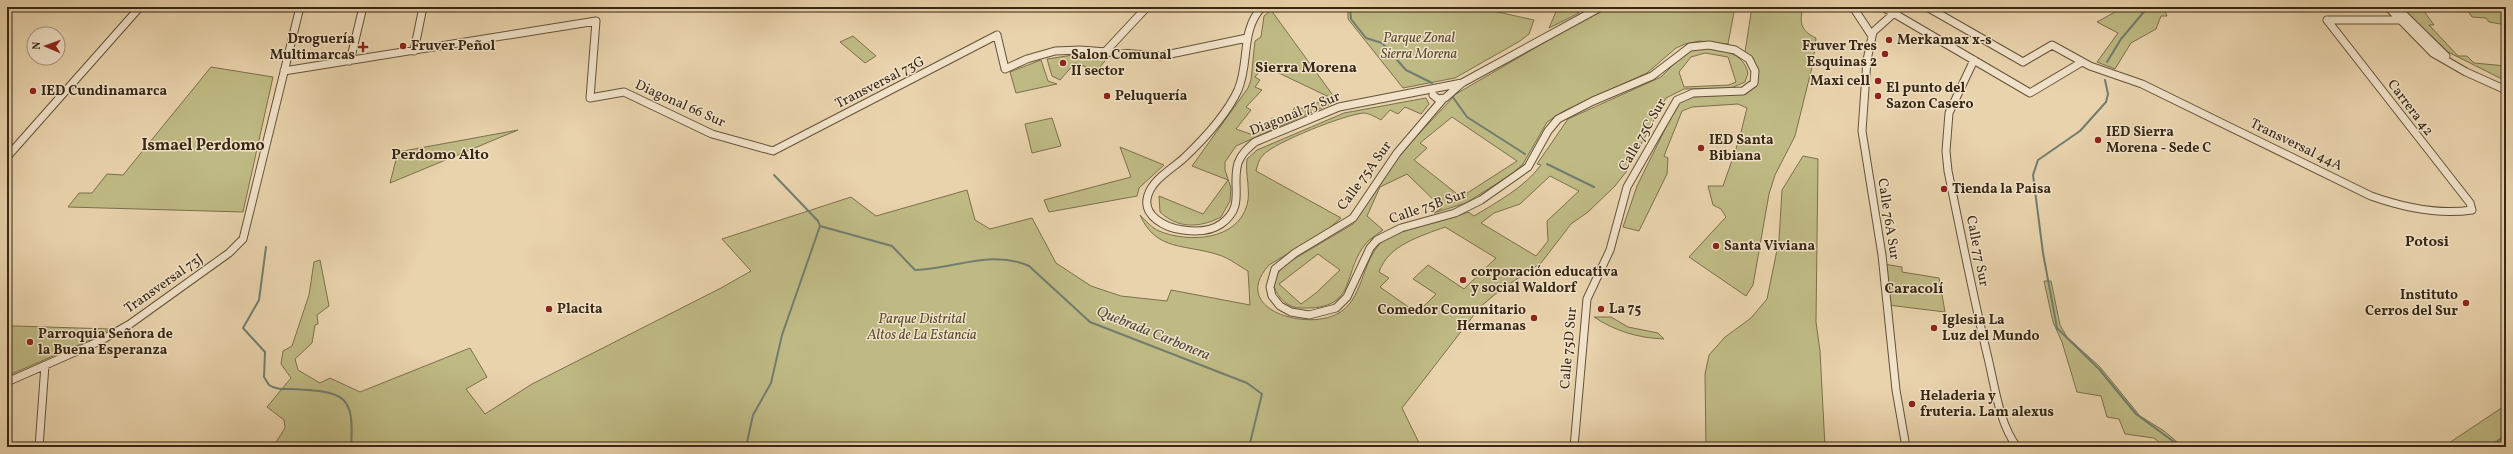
<svg xmlns="http://www.w3.org/2000/svg" width="2513" height="454" font-family="Vollkorn,serif">
<style>
.green{fill:#bfba84;stroke:#7c704c;fill-rule:evenodd}
.lines{fill:none;stroke-linecap:round;stroke-linejoin:round}
.stream{stroke:#717d6f;stroke-width:2}
.minor-casing{stroke:#645239;stroke-width:9}
.minor{stroke:#f1e2c9;stroke-width:7}
.poi-dot{fill:#8f2418;stroke:#f1e2c9;stroke-width:1.5}
.labels{text-anchor:middle;dominant-baseline:central;stroke-width:3;stroke-linejoin:round;paint-order:stroke}
.park-label{font-size:14px;font-style:italic;fill:#5a4c2f;stroke:#f1e2c9}
.poi-label{font-size:14px;font-weight:bold;fill:#382713;stroke:#f1e2c9;text-anchor:start}
.street-label{font-size:14px;fill:#382713;stroke:#f1e2c9}
.neighbourhood-label{font-size:15px;font-weight:bold;fill:#382713;stroke:#f1e2c9}
.water-label{font-size:15px;font-style:italic;fill:#504b3a;stroke:#f1e2c9}
.quarter-label{font-size:16px;font-weight:bold;fill:#382713;stroke:#f1e2c9}
</style>
<rect width="100%" height="100%" fill="#e9d3ac"/>
<filter id="stains"><feTurbulence type="fractalNoise" baseFrequency=".005" numOctaves="4"/><feColorMatrix values="0 0 0 0 .2 0 0 0 0 .09 0 0 0 0 .02 0 0 0 .5 -.17"/></filter>
<radialGradient id="worn" r=".72"><stop offset=".6" stop-color="#630" stop-opacity="0"/><stop offset="1" stop-color="#630" stop-opacity=".3"/></radialGradient>
<path class="green" d="M 1348,7 L 1475,7 L 1534,20 L 1529,34 L 1520,41 L 1455,78 L 1403,88 L 1348,19 Z
M 1558,7 L 1569,7 L 1579,13 L 1549,28 Z
M 1610,7 L 1735,7 L 1728,44 L 1700,41 L 1685,44 L 1676,48 L 1647,73 L 1564,111 L 1547,122 L 1523,164 L 1512,174 L 1466,203 L 1434,213 L 1442,208 L 1407,174 L 1380,187 L 1367,216 L 1383,230 C 1378,234 1373,237 1368,241 C 1340,272 1360,310 1301,308 C 1288,308 1279,299 1274,287 L 1275,277 L 1284,265 L 1353,224 L 1402,152 L 1456,94 L 1576,24 ZM 1452,117 L 1517,161 L 1461,197 L 1414,160 L 1427,148 L 1420,143 ZM 1318,254 L 1340,270 L 1316,293 L 1301,304 L 1279,284 Z
M 1752,7 L 1803,7 C 1799,23 1801,31 1816,38 L 1813,63 L 1795,136 L 1775,175 L 1769,194 L 1753,285 L 1746,296 L 1689,257 L 1726,217 L 1721,209 L 1713,205 L 1708,186 L 1723,186 L 1739,140 L 1747,108 L 1738,104 L 1692,107 L 1682,111 L 1664,156 L 1668,158 L 1667,174 L 1639,231 L 1623,227 L 1637,186 L 1678,103 L 1693,97 L 1746,94 L 1757,83 L 1758,70 L 1745,52 Z
M 2124,7 L 2163,7 L 2167,16 L 2161,16 L 2156,29 L 2131,43 L 2115,69 L 2097,62 L 2118,33 L 2097,22 Z
M 2401,7 L 2421,7 L 2434,25 L 2429,25 L 2458,56 L 2467,56 L 2474,63 L 2506,66 L 2506,81 L 2448,52 Z
M 2465,7 L 2506,7 L 2506,25 L 2489,22 L 2486,18 L 2472,17 Z
M 1271,10 L 1337,101 L 1236,146 L 1225,162 L 1225,170 L 1231,188 L 1230,201 L 1221,217 C 1200,228 1178,229 1160,212 L 1159,196 L 1203,214 L 1228,180 L 1192,166 L 1248,88 L 1251,80 L 1255,41 L 1261,37 L 1264,16 ZM 1264,66 L 1327,96 L 1328,96 L 1306,110 L 1296,106 L 1284,123 L 1272,118 L 1261,131 L 1253,135 L 1236,129 L 1251,110 L 1246,107 L 1262,90 L 1255,87 L 1260,80 L 1255,77 Z
M 853,36 L 876,56 L 865,63 L 840,42 Z
M 1704,48 C 1722,50 1743,52 1748,73 L 1745,82 L 1731,88 L 1684,89 L 1666,98 L 1626,172 L 1615,186 L 1588,212 L 1571,224 L 1541,263 L 1499,291 L 1480,307 L 1402,408 L 1421,447 L 273,447 L 285,428 L 284,420 L 267,407 L 291,378 L 281,364 L 283,351 L 292,346 L 309,295 L 314,262 L 320,260 L 329,306 L 317,315 L 318,324 L 315,325 L 312,343 L 295,359 L 298,370 L 320,383 L 330,378 L 360,392 L 470,348 L 487,377 L 466,389 L 485,414 L 532,384 L 721,288 L 751,271 L 722,239 L 851,197 L 876,216 L 967,190 L 975,220 L 990,229 L 1032,218 L 1056,263 L 1091,286 L 1121,296 L 1167,301 L 1171,290 L 1250,305 L 1248,271 C 1239,266 1229,258 1219,255 C 1187,244 1156,252 1140,215 C 1146,221 1152,228 1159,231 C 1188,243 1237,241 1247,205 C 1251,191 1245,174 1247,159 L 1257,150 L 1344,113 L 1426,98 L 1429,104 L 1421,114 L 1405,107 L 1398,114 L 1390,110 L 1381,120 C 1377,118 1369,113 1364,113 C 1346,114 1275,142 1263,155 C 1259,159 1257,166 1256,171 L 1341,218 L 1327,230 L 1269,265 C 1230,308 1302,330 1335,315 C 1365,302 1360,259 1384,240 C 1399,229 1447,221 1468,212 L 1474,216 C 1497,202 1525,187 1541,165 L 1537,164 L 1568,119 L 1661,77 L 1686,52 ZM 1705,53 L 1728,57 L 1736,82 L 1729,85 L 1684,87 L 1679,72 L 1691,57 ZM 1550,176 L 1579,191 L 1547,221 L 1548,241 L 1536,256 L 1481,223 L 1494,213 L 1520,204 ZM 1445,227 L 1496,258 L 1464,289 L 1428,265 L 1413,279 L 1436,294 L 1417,313 L 1380,287 L 1389,278 L 1379,272 C 1388,245 1421,236 1445,227 Z
M 1073,55 L 1108,57 L 1097,71 L 1075,63 L 1060,80 L 1052,76 L 1047,59 Z
M 1041,60 L 1048,81 L 1057,84 L 1016,93 L 1010,72 Z
M 211,67 L 273,77 L 243,212 L 68,207 L 79,193 L 92,193 L 107,174 L 123,175 Z
M 1052,118 L 1061,146 L 1032,153 L 1025,124 Z
M 518,130 L 390,183 L 398,152 Z
M 1120,147 L 1164,165 L 1139,188 L 1137,196 L 1049,212 L 1044,200 L 1131,177 Z
M 1803,156 L 1818,159 L 1816,322 L 1820,351 L 1825,447 L 1706,447 L 1705,374 L 1709,355 L 1725,337 L 1751,318 L 1767,299 L 1779,240 L 1782,190 Z
M 1884,264 L 1902,267 L 1902,272 L 1939,278 L 1945,312 L 1888,305 Z
M 2044,281 L 2051,281 L 2060,325 L 2067,337 L 2100,367 L 2140,416 L 2164,431 L 2183,447 L 2165,447 L 2154,438 L 2125,434 L 2119,419 L 2107,417 L 2101,396 L 2077,392 L 2062,342 L 2053,322 Z
M 1594,317 L 1611,317 L 1628,327 L 1658,333 L 1664,339 C 1638,338 1615,331 1594,317 Z
M 7,326 L 15,326 L 110,329 L 95,338 L 7,376 Z
M 2506,405 L 2506,447 L 2443,447 Z"/>
<g class="lines">
<path class="stream" d="M 1350,7 L 1351,19 L 1366,38 L 1382,43 L 1406,70 L 1432,83
M 2501,7 L 2506,9
M 2107,62 L 2121,39 L 2148,7
M 2105,80 L 2108,94 L 2106,102 L 2080,131 L 2038,160 L 2033,175 L 2043,253 L 2057,328 L 2099,369 L 2136,414 L 2181,447
M 1452,96 L 1467,117 L 1525,154
M 1547,164 L 1594,187
M 820,226 L 892,246 L 915,270 C 954,269 992,249 1029,266 L 1090,322 L 1247,383 L 1262,394 L 1249,447
M 266,247 L 259,300 L 243,328 L 265,352 L 264,377 L 269,385 C 276,390 285,389 293,389 C 343,392 355,393 351,447
M 746,447 L 753,415 L 771,383 L 782,335 L 820,226 L 818,221 L 774,175
M 2489,447 L 2506,435"/>
<defs>
<path id="minor" d="M 1262,7 C 1240,31 1250,62 1238,90 C 1226,116 1204,139 1184,158 C 1172,169 1153,179 1148,195 C 1141,216 1166,228 1183,230 C 1196,232 1211,231 1221,224 C 1246,206 1231,187 1238,163 C 1241,154 1248,148 1255,142 L 1339,107 L 1462,83
M 1853,7 L 1872,36
M 1883,7 L 2030,93 L 2082,62
M 1901,7 L 1873,32 L 1867,60 L 1862,131 L 1882,255 L 1896,390 L 1906,447
M 1927,7 L 2023,62 L 2052,45 L 2090,66 L 2142,84 L 2371,196 C 2402,207 2439,215 2472,210 L 2470,203 L 2327,20
M 2388,7 L 2433,53 L 2466,72 L 2506,90
M 2396,7 L 2446,56
M 2327,20 L 2403,20
M 414,51 L 423,7
M 1105,52 L 1147,7
M 1974,60 L 1949,113 L 1946,151 L 1948,171 C 1961,234 1973,296 1988,358 C 1995,387 1999,423 2017,447
M 350,61 L 363,7
M 284,71 L 596,21 L 590,98 L 624,92 L 712,134 L 773,151 L 997,35 L 1005,69 L 1027,59 L 1055,51 L 1080,50 L 1161,56 L 1247,38
M 1433,95 L 1438,99 L 1445,98 L 1462,83 L 1601,7
M 1443,99 L 1397,153 L 1353,218 L 1295,253 L 1275,269 L 1270,287 L 1272,296 L 1280,306 L 1291,312 L 1309,315 L 1336,308 L 1347,297 L 1370,248 L 1377,240 L 1401,228 L 1455,213 L 1481,200 L 1528,167 L 1548,131 L 1558,119 L 1593,101 L 1652,76 L 1690,47 L 1709,45 L 1735,50 L 1749,59 L 1755,71 L 1754,83 L 1743,91 L 1693,93 L 1677,100 L 1627,187 L 1610,250 L 1587,299 L 1574,447
M 7,157 L 140,7
M 7,382 L 100,341 L 130,324 L 229,253 L 243,239 L 300,7
M 39,447 L 45,365"/>
</defs>
<use href="#minor" class="minor-casing"/>
<use href="#minor" class="minor"/>
</g>
<g class="poi-dot">
<circle cx="1889" cy="40" r="4"/>
<circle cx="403" cy="46" r="4"/>
<path d="M361 41h4v4h4v4h-4v4h-4v-4h-4v-4h4z"/>
<circle cx="1885" cy="54" r="4"/>
<circle cx="1063" cy="63" r="4"/>
<circle cx="1878" cy="81" r="4"/>
<circle cx="33" cy="91" r="4"/>
<circle cx="1107" cy="96" r="4"/>
<circle cx="1878" cy="96" r="4"/>
<circle cx="2098" cy="140" r="4"/>
<circle cx="1701" cy="148" r="4"/>
<circle cx="1944" cy="189" r="4"/>
<circle cx="1716" cy="246" r="4"/>
<circle cx="1463" cy="280" r="4"/>
<circle cx="2466" cy="303" r="4"/>
<circle cx="549" cy="309" r="4"/>
<circle cx="1601" cy="309" r="4"/>
<circle cx="1534" cy="318" r="4"/>
<circle cx="1934" cy="328" r="4"/>
<circle cx="30" cy="342" r="4"/>
<circle cx="1912" cy="404" r="4"/>
</g>
<g class="labels">
<g class="park-label">
<text x="1419" y="38">Parque Zonal<tspan x="1419" dy="16">Sierra Morena</tspan></text>
<text x="922" y="319">Parque Distrital<tspan x="922" dy="16">Altos de La Estancia</tspan></text>
</g>
<g class="poi-label">
<text x="355" y="39" text-anchor="end">Droguería<tspan x="355" dy="16">Multimarcas</tspan></text>
<text x="1897" y="40">Merkamax x-s</text>
<text x="411" y="46">Fruver Peñol</text>
<text x="1877" y="46" text-anchor="end">Fruver Tres<tspan x="1877" dy="16">Esquinas 2</tspan></text>
<text x="1071" y="55">Salon Comunal<tspan x="1071" dy="16">II sector</tspan></text>
<text x="1870" y="81" text-anchor="end">Maxi cell</text>
<text x="1886" y="88">El punto del<tspan x="1886" dy="16">Sazon Casero</tspan></text>
<text x="41" y="91">IED Cundinamarca</text>
<text x="1115" y="96">Peluquería</text>
<text x="2106" y="132">IED Sierra<tspan x="2106" dy="16">Morena - Sede C</tspan></text>
<text x="1709" y="140">IED Santa<tspan x="1709" dy="16">Bibiana</tspan></text>
<text x="1952" y="189">Tienda la Paisa</text>
<text x="1724" y="246">Santa Viviana</text>
<text x="1471" y="272">corporación educativa<tspan x="1471" dy="16">y social Waldorf</tspan></text>
<text x="2458" y="295" text-anchor="end">Instituto<tspan x="2458" dy="16">Cerros del Sur</tspan></text>
<text x="557" y="309">Placita</text>
<text x="1609" y="309">La 75</text>
<text x="1526" y="310" text-anchor="end">Comedor Comunitario<tspan x="1526" dy="16">Hermanas</tspan></text>
<text x="1942" y="320">Iglesia La<tspan x="1942" dy="16">Luz del Mundo</tspan></text>
<text x="38" y="334">Parroquia Señora de<tspan x="38" dy="16">la Buena Esperanza</tspan></text>
<text x="1920" y="396">Heladeria y<tspan x="1920" dy="16">fruteria. Lam alexus</tspan></text>
</g>
<g class="street-label">
<text transform="translate(880 83) rotate(-27)">Transversal 73G</text>
<text transform="translate(680 104) rotate(24)">Diagonal 66 Sur</text>
<text transform="translate(2410 108) rotate(53)">Carrera 42</text>
<text transform="translate(1295 114) rotate(-22)">Diagonal 75 Sur</text>
<text transform="translate(1643 135) rotate(-60)">Calle 75C Sur</text>
<text transform="translate(2296 145) rotate(26)">Transversal 44A</text>
<text transform="translate(1365 176) rotate(-54)">Calle 75A Sur</text>
<text transform="translate(1428 207) rotate(-19)">Calle 75B Sur</text>
<text transform="translate(1888 219) rotate(81)">Calle 76A Sur</text>
<text transform="translate(1977 251) rotate(79)">Calle 77 Sur</text>
<text transform="translate(164 284) rotate(-35)">Transversal 73J</text>
<text transform="translate(1569 348) rotate(-85)">Calle 75D Sur</text>
</g>
<g class="neighbourhood-label">
<text x="1306" y="68">Sierra Morena</text>
<text x="440" y="155">Perdomo Alto</text>
<text x="2427" y="242">Potosi</text>
<text x="1914" y="289">Caracolí</text>
</g>
<g class="water-label">
<text transform="translate(1153 334) rotate(22)">Quebrada Carbonera</text>
</g>
<g class="quarter-label">
<text x="203" y="146">Ismael Perdomo</text>
</g>
</g>
<rect width="2513" height="454" fill="none" stroke="#e9d3ac" stroke-width="24"/>
<rect x="8" y="8" width="2497" height="438" fill="none" stroke="#382713" stroke-width="2"/>
<rect x="12" y="12" width="2489" height="430" fill="none" stroke="#382713"/>
<g transform="translate(46 46) rotate(272)"><circle r="19" fill="#f1e2c9" stroke="#a79780"/>
<path d="M0-3L7 15L0 10L-7 15Z" fill="#8f2418"/>
<text y="-6" font-size="11" font-weight="bold" text-anchor="middle" fill="#382713">N</text>
</g>
<rect width="100%" height="100%" filter="url(#stains)"/>
<rect width="100%" height="100%" fill="url(#worn)"/>
</svg>
